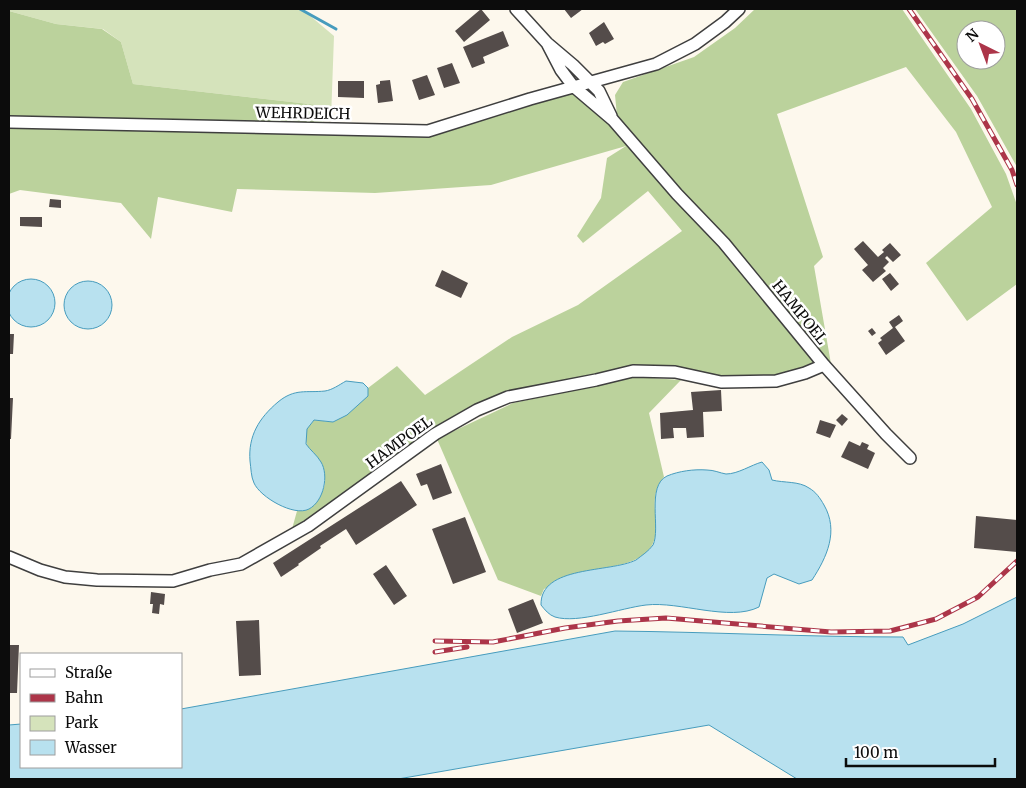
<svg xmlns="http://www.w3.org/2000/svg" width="1026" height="788" font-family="Merriweather,serif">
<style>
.green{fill:#d5e3bb}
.forest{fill:#bbd29c;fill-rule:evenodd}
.water{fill:#b8e1ef;stroke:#479cbd}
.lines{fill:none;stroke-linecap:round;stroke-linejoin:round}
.stream{stroke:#479cbd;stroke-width:3}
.building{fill:#544c4a}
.minor-casing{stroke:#3f3f3f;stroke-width:14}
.minor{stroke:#fff;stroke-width:11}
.rail-casing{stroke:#ac3549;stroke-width:5}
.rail{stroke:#fff;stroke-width:3;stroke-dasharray:9;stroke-linecap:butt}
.labels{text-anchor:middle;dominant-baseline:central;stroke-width:5;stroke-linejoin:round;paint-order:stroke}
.street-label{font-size:15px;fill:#0c0c0c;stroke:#fff}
</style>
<rect width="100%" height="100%" fill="#fdf8ed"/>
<path class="green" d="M 9,9 L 302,9 L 334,36 L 331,119 L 318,105 L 133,84 L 121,42 L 103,29 L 56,24 L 9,11 Z"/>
<path class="forest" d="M 755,9 L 902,9 L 971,109 L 1006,174 L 1017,205 L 1017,284 L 967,321 L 926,263 L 992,207 L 956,132 L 906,67 L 777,114 L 823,257 L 814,266 L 831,364 L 824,358 L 801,370 L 775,377 L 596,376 L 506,393 L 292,529 L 297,511 L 309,509 C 313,503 320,497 323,490 C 334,465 298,453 307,429 C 308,426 312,423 314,420 L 333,422 L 367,396 L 368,388 L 397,366 L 425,395 L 512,337 L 578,305 L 682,231 L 648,191 L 583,243 L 577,236 L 601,198 L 607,158 L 626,146 L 491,185 L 375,193 L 237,189 L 232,212 L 158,197 L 151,239 L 121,203 L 20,190 L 9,194 L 9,127 L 428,134 L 575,93 L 612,126 L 629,145 L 638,139 L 617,116 L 615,95 L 623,82 L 694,57 L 735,28 Z
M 915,9 L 1017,9 L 1017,167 L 977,96 ZM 966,30 L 996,30 L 996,60 L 966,60 Z
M 9,11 L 56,24 L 102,29 L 121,42 L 133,84 L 318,105 L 331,119 L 315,124 L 9,118 Z
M 636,377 L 681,380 L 649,413 L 664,477 C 650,494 656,509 656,529 C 655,565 616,564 591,571 C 575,575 559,583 544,589 L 541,596 L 498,580 L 437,439 L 513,403 Z"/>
<path class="water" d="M7 303a24 24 0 1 1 48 0a24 24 0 1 1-48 0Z
M64 305a24 24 0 1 1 48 0a24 24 0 1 1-48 0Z
M 346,381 L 363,383 L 368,388 L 368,396 L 347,415 L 333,422 L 314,420 L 307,429 L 306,444 C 310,450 317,455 321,462 C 329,475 324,501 309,509 C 294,517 260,497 254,483 C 251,477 251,468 250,461 C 248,436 259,418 278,402 C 295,388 306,393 325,391 C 332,390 339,385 346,381 Z
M 762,462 L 769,470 L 772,480 C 784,483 799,481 809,488 C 816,492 820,498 824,505 C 839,531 827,557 812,580 L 799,584 L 774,574 L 767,578 L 759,607 C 729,622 680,601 646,605 C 621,608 578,624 555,617 C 549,615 545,610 541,605 C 540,565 610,573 636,560 C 641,556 649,551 653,545 C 661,529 646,486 667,476 C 679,471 694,469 707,470 C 714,470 720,473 726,474 C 738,474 751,465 762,462 Z
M 1017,597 L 1017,779 L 797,779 L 709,725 L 398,779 L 9,779 L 9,725 L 21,724 L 21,767 L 181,767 L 181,709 L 615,631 C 711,632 807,637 903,637 L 908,645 L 963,624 Z"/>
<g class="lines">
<path class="stream" d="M 300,9 L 336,29"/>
</g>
<path class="building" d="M 481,9 L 490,20 L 464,42 L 455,31 Z
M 564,9 L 583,9 L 571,18 Z
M 604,22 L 614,39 L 605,44 L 603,42 L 596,46 L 589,33 Z
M 503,31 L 509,46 L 483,57 L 485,63 L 472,68 L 463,47 Z
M 452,63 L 460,83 L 444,88 L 437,68 Z
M 427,75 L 435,95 L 419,100 L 412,80 Z
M 390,80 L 393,101 L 378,103 L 376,85 L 380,84 L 380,81 Z
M 338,81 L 364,81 L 364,98 L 338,97 Z
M 50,199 L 61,200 L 61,208 L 49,207 Z
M 20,217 L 42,217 L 42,227 L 20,226 Z
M 863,241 L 878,257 L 884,252 L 882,250 L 890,243 L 901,255 L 893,262 L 887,256 L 885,258 L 889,262 L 883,268 L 886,271 L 873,282 L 862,270 L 868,265 L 854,249 Z
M 442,270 L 468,283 L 461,298 L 435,286 Z
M 890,273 L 899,284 L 891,291 L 882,279 Z
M 899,315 L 903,321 L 895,327 L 905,341 L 886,355 L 878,343 L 882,340 L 880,338 L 893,328 L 889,322 Z
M 872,328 L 876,333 L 872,336 L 868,331 Z
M 9,334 L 14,334 L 13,354 L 9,354 Z
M 721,390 L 722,411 L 703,412 L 704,437 L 687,438 L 686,428 L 673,428 L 674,438 L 661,439 L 660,413 L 693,410 L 691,392 Z
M 9,398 L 13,398 L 11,439 L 9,439 Z
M 842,414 L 848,419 L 842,426 L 836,420 Z
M 820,420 L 836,425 L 830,438 L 816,433 Z
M 849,441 L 860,446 L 862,442 L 869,445 L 867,449 L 875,453 L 868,469 L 841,457 Z
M 441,464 L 452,493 L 433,500 L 427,484 L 421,486 L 416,474 Z
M 401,481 L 417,505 L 356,545 L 346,529 L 320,546 L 321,548 L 298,564 L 299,565 L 281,577 L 273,563 Z
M 976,516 L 1017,520 L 1017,552 L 974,548 Z
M 465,517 L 486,572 L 453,584 L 432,529 Z
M 386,565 L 407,596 L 394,605 L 373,574 Z
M 151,592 L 165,594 L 164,605 L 160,604 L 159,614 L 152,613 L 153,604 L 150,604 Z
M 533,599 L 543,623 L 517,633 L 508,609 Z
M 259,620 L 261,675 L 239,676 L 236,621 Z
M 9,645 L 19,645 L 17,693 L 9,693 Z"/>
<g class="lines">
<defs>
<path id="minor" d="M 516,9 L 547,43 L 573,65 L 599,91 L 611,116
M 547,43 L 561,70 L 573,86 L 613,120 L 677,194 L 724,243 L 824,365 L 886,434 L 910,458
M 9,122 L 428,131 L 530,99 L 656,64 L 695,44 L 725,22 L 739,9
M 9,557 L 40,570 L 65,577 L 97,580 L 173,581 L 210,570 L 241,564 L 308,526 L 435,434 L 477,410 L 508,397 L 596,380 L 633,371 L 675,372 L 721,382 L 776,381 L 805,373 L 824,365"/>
</defs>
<use href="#minor" class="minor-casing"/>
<use href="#minor" class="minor"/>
<defs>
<path id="rail" d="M 909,9 L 972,99 L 1012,170 L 1017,185
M 435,641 L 493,642 L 565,628 L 618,621 L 666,618 L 831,632 L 890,631 L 936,619 L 978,597 L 1017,561
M 435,652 L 467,647"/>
</defs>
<use href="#rail" class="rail-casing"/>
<use href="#rail" class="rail"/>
</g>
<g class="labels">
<g class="street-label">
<text transform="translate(303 113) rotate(1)">WEHRDEICH</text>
<text transform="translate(800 312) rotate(51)">HAMPOEL</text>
<text transform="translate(399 442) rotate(-36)">HAMPOEL</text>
</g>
</g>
<rect width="1026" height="788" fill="none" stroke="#0c0c0c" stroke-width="20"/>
<rect x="20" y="653" width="162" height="115" fill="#ffffff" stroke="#9e9e9e"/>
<rect x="30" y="669" width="25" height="8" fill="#ffffff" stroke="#9e9e9e"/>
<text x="65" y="678" font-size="15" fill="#0c0c0c">Straße</text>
<rect x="30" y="694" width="25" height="8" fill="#ac3549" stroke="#9e9e9e"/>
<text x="65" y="703" font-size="15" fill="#0c0c0c">Bahn</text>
<rect x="30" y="716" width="25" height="15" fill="#d5e3bb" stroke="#9e9e9e"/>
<text x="65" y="728" font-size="15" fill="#0c0c0c">Park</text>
<rect x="30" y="740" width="25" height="15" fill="#b8e1ef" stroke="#9e9e9e"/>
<text x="65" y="753" font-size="15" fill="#0c0c0c">Wasser</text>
<g transform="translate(981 45) rotate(318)"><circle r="24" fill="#ffffff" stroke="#9e9e9e"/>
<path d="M0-4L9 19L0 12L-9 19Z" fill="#ac3549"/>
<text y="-8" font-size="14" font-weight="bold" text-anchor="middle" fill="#0c0c0c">N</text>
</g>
<path d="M846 758v8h149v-8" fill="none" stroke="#0c0c0c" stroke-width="2.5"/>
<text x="854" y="758" font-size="15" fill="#0c0c0c" stroke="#ffffff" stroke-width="4" paint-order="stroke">100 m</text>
</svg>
